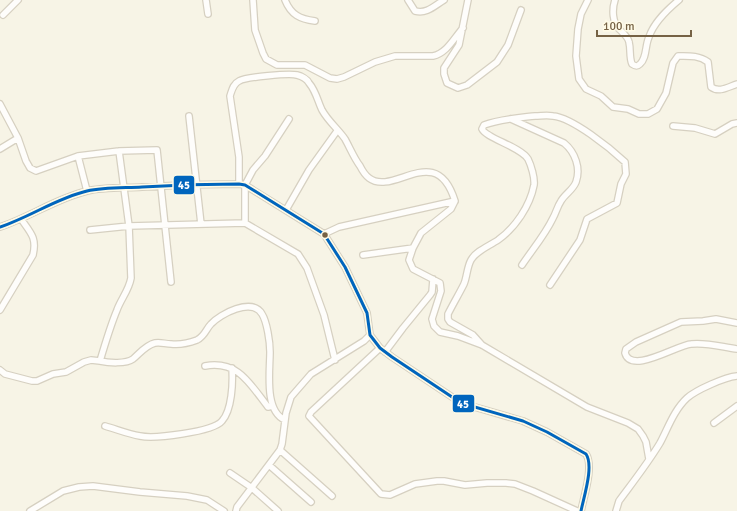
<svg xmlns="http://www.w3.org/2000/svg" width="737" height="511" font-family="Signika,sans-serif">
<style>
.lines{fill:none;stroke-linecap:round;stroke-linejoin:round}
.street-casing{stroke:#d6d0c1;stroke-width:8}
.street{stroke:#fefdfb;stroke-width:5.5}
.bus-1-casing{stroke:#fffbe7;stroke-width:6}
.bus-1{stroke:#0065bd;stroke-width:3}
.bus-dot{fill:#766245;stroke:#fffbe7;stroke-width:1.5}
.line-badge{stroke:#fffbe7;stroke-width:1.5}
.badge-label{font-size:11px;text-anchor:middle;font-weight:bold;fill:#fff}
</style>
<rect width="100%" height="100%" fill="#f7f4e6"/>
<g class="lines">
<defs>
<path id="street" d="M 206,0 L 208,14
M 253,0 L 255,30 L 263,53 L 266,59 L 277,65 L 305,65 L 330,78 L 337,79 L 344,77 L 375,62 L 395,56 L 433,56 C 447,53 454,38 463,28
M 285,0 C 291,15 300,19 315,21
M 408,0 L 415,11 C 427,14 434,6 444,0
M 468,0 L 459,45 L 444,68 L 444,74 L 447,83 L 458,88 L 467,85 L 497,62 L 508,45 L 521,10
M 588,0 L 581,14 L 578,29 L 576,56 L 579,79 L 586,89 L 601,96 L 613,107 L 628,109 L 639,114 L 648,114 L 657,109 L 666,93 L 673,63 L 678,56 C 688,56 699,55 708,62 L 711,87 C 719,93 728,87 737,84
M 615,0 C 612,9 612,23 620,30 C 624,34 628,37 629,42 C 631,50 629,57 632,64 C 635,66 637,67 640,64 C 647,58 645,45 649,37 C 654,22 667,10 679,0
M 3,15 L 18,0
M 0,104 L 18,138 L 26,161 L 30,168 L 36,171 L 78,156 L 119,151 L 157,150 L 171,282
M 189,116 L 201,224
M 289,119 L 265,156 L 253,170 L 245,185 L 245,223 L 298,254 L 307,268 L 324,315 L 335,360
M 511,119 L 564,143 C 575,152 581,168 576,182 C 573,190 565,194 561,201 C 557,207 556,213 553,218 C 545,235 532,250 522,265
M 673,126 L 695,128 L 715,134 L 732,124 L 737,123
M 0,149 L 18,138
M 119,151 L 129,226 L 131,278 C 129,290 121,299 117,310 C 110,327 105,344 100,361 C 109,363 126,364 133,359 C 140,353 146,345 155,343 C 161,342 165,344 171,344 C 180,345 189,343 197,340 C 205,336 206,329 211,324 C 220,314 252,297 262,314 C 267,322 270,342 270,352 C 270,371 264,411 285,420
M 78,156 L 87,191
M 239,184 L 239,157 L 230,96 C 232,90 233,84 239,81 C 246,77 289,73 297,75 C 301,76 307,79 309,83 C 316,91 318,102 322,110 C 328,121 338,129 345,139 C 350,148 354,158 360,166 C 362,170 365,175 369,178 C 394,197 436,140 455,201 L 451,209 L 421,233 L 413,248 L 409,260 L 413,269 L 440,283 L 441,291 L 432,319 L 434,326 L 440,332 L 458,336 L 482,345 L 587,407 L 628,423 L 638,429 L 643,436 L 646,442 L 649,459
M 286,210 L 309,170 L 337,131
M 0,227 C 30,217 57,198 87,191 C 104,187 124,188 142,187 C 174,185 207,184 239,184 L 245,185 L 324,234 L 345,267 L 367,313 L 370,335 L 380,348 L 392,357 L 461,403 L 523,421 L 547,432 L 586,454 C 594,466 584,496 581,511
M 90,230 L 129,226 L 245,223
M 324,234 L 339,227 L 455,201
M 363,255 L 413,248
M 0,310 L 33,255 C 37,238 31,233 21,219
M 737,323 L 716,319 L 703,321 L 681,322 L 636,342 L 626,349 L 625,353 C 631,375 677,345 691,344 C 706,342 722,347 737,349
M 482,345 L 473,335 L 450,322 L 448,319 L 448,314 C 453,304 459,294 464,284 C 467,277 467,267 471,260 C 476,251 489,246 498,240 C 515,228 530,206 534,185 C 535,178 531,165 528,159 C 521,147 486,138 482,129 L 484,125 C 500,119 517,118 535,116 C 541,116 547,115 553,116 C 573,118 610,148 625,162 L 626,174 L 621,184 L 617,203 L 587,219 L 580,240 L 550,285
M 380,348 L 311,412 L 309,416 L 381,494 L 390,495 L 415,484 L 437,481 L 444,481 L 465,485 L 487,483 L 506,483 L 515,484 L 533,491 L 577,511
M 385,352 L 403,328 L 430,295 L 432,292 L 433,279
M 205,366 C 238,360 250,384 268,407 L 272,406
M 0,370 L 5,374 L 32,381 L 37,381 L 53,374 L 66,372 L 84,362 L 91,360 L 100,361
M 714,423 L 737,406
M 105,426 C 116,429 128,434 140,436 C 154,439 213,432 222,421 C 232,410 233,383 232,368
M 280,450 L 332,496
M 269,465 L 311,502
M 230,473 L 252,488 L 278,511
M 30,511 L 63,491 L 79,487 L 93,486 L 140,492 L 187,496 L 207,500 L 224,511
M 236,511 L 237,507 L 280,450 L 282,444 L 286,413 L 291,397 L 311,374 L 364,341 L 370,335
M 616,511 L 619,501 C 633,482 648,463 660,443 C 668,428 674,410 687,398 C 696,390 725,377 737,376"/>
</defs>
<use href="#street" class="street-casing"/>
<use href="#street" class="street"/>
<defs>
<path id="bus-1" d="M 0,227 C 30,217 57,198 87,191 C 104,187 124,188 142,187 C 174,185 207,184 239,184 L 245,185 L 324,234 L 345,267 L 367,313 L 370,335 L 380,348 L 392,357 L 461,403 L 523,421 L 547,432 L 586,454 C 594,466 584,496 581,511"/>
</defs>
<use href="#bus-1" class="bus-1-casing"/>
<use href="#bus-1" class="bus-1"/>
</g>
<circle class="bus-dot" cx="325" cy="235" r="3.5"/>
<g class="line-badge">
<rect x="173" y="175" width="22" height="20" rx="4" fill="#0065bd"/>
<rect x="452" y="394" width="23" height="19" rx="4" fill="#0065bd"/>
</g>
<g class="badge-label">
<text x="184" y="189">45</text>
<text x="463" y="408">45</text>
</g>
<path d="M597 30v6h94v-6" fill="none" stroke="#766245" stroke-width="2"/>
<text x="603" y="30" font-size="12" fill="#766245" stroke="#fffbe7" stroke-width="3" paint-order="stroke">100 m</text>
</svg>
